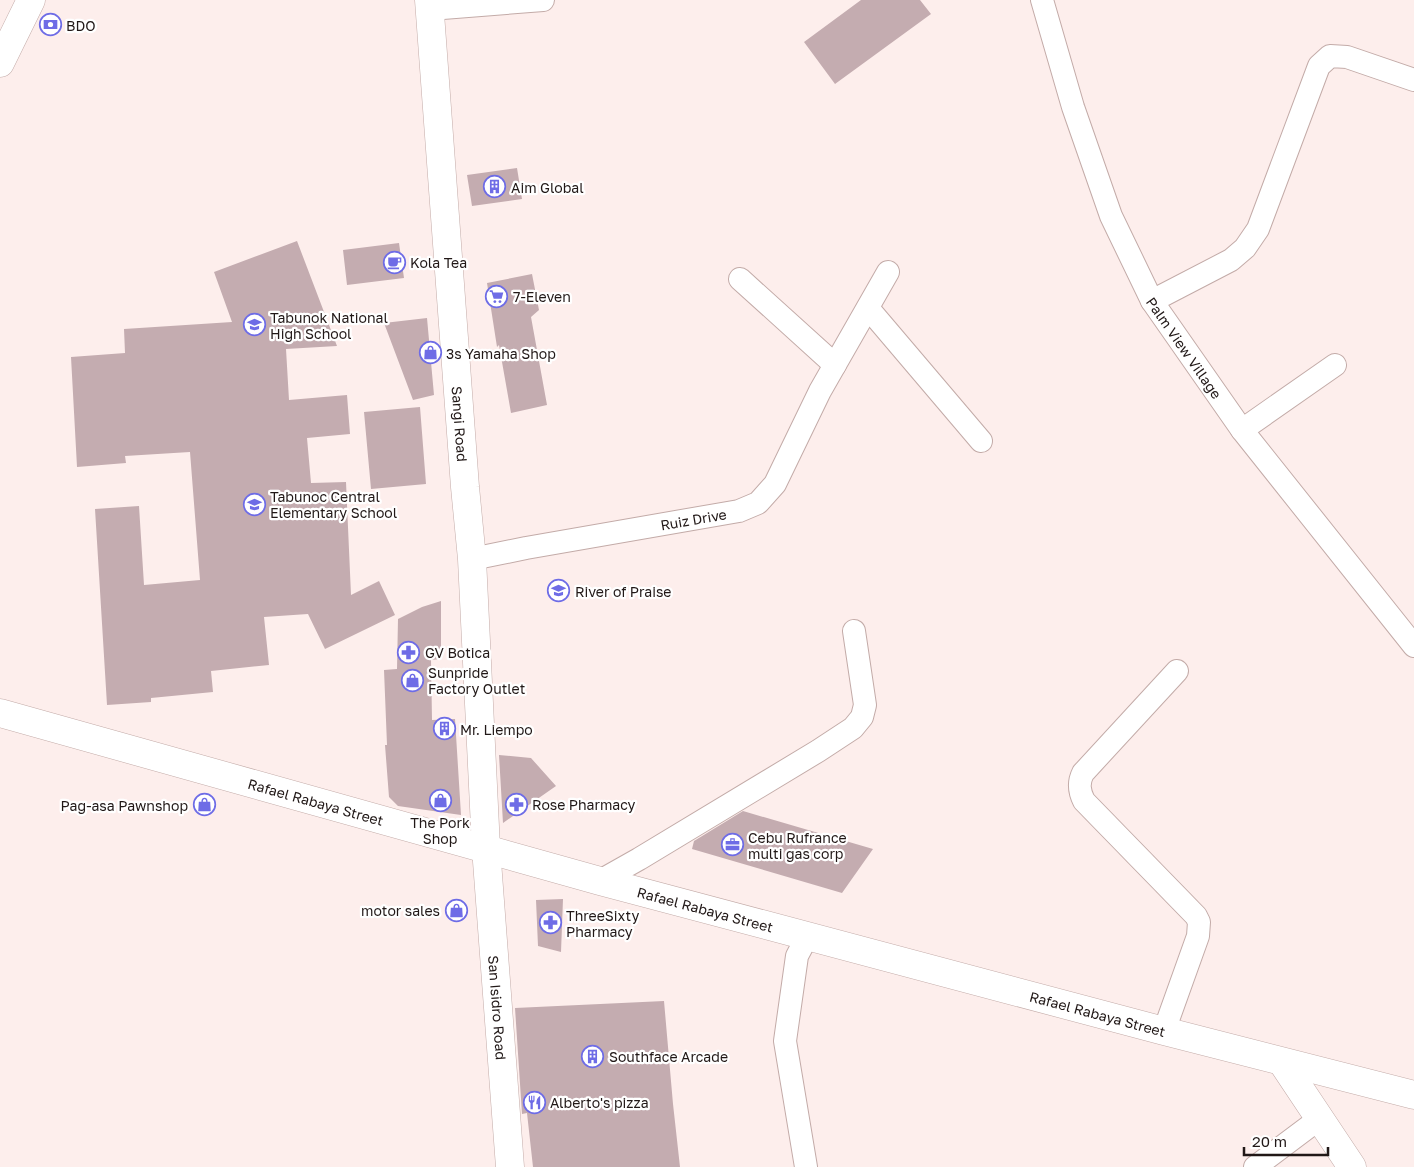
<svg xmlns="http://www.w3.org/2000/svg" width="1414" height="1167" font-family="'Golos Text',sans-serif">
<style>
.building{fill:#c4acb0}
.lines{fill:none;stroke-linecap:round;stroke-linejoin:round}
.street-casing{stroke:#c3aba8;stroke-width:24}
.secondary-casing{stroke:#c3aba8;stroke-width:29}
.primary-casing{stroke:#c3aba8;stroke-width:29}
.street{stroke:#fff;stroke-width:22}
.secondary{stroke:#fff;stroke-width:28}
.primary{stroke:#fff;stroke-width:28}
.labels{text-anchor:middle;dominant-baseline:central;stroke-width:4.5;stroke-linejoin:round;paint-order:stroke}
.poi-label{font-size:14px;fill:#211817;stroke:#fff;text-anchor:start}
.street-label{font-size:14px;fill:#211817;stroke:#fff}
</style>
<rect width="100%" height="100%" fill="#fdeeec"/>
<path class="building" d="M 861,0 L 920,0 L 931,14 L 835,84 L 804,42 Z
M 517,168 L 522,199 L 472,206 L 467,175 Z
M 297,241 L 337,346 L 286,349 L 289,400 L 347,395 L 350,434 L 307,438 L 311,483 L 346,482 L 351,595 L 379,581 L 395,615 L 325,649 L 308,614 L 264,617 L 269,665 L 211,671 L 213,692 L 151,698 L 151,702 L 107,705 L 95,509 L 139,506 L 144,585 L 200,580 L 190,452 L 125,456 L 126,463 L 77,467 L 71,357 L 125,353 L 124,329 L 232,322 L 214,272 Z
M 399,243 L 404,278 L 347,285 L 343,250 Z
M 532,274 L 539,310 L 531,317 L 547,405 L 511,413 L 499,345 L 497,347 L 487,283 Z
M 427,318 L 434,395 L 413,400 L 384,323 Z
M 420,407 L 426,484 L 371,489 L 364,412 Z
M 441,601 L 441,659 L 431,660 L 432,720 L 455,719 L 461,815 L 398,806 L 389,797 L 385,745 L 387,745 L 384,670 L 397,669 L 398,619 L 422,607 Z
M 499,755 L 531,758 L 556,786 L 503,823 Z
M 743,811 L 873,849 L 842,893 L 692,849 L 694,841 Z
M 563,899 L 561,952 L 538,946 L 536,900 Z
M 664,1001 L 673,1104 L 680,1167 L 533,1167 L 527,1113 L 522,1114 L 515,1008 Z"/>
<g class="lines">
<defs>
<g id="street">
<path id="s1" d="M 1042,0 L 1073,107 L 1111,216 L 1152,301 L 1242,430 L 1414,646"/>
<path d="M 430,9 L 543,0"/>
<path d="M 740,279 L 835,365"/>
<path d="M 1152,301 L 1231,260 L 1245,248 L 1258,229 L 1319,66 L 1330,56 L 1347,57 L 1414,80"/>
<path d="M 868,308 L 981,441"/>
<path d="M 1242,430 L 1335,365"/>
<path id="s2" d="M 472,559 L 526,548 L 739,511 L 758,503 L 775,484 L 820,391 L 888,272"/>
<path d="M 600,881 L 639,859 L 818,751 L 853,728 L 862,717 L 865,705 L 854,631"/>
<path d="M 1164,1031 L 1198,936 L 1199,922 L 1196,916 L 1084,801 C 1079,791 1078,783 1083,773 L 1177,671"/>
<path d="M 806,1167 L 785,1041 L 797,956 L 807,937"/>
<path d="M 1255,1167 L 1319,1119"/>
</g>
<g id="secondary">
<path id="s3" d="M 429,0 L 465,487 L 472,559 L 486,848 L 510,1167"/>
<path id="s4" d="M 0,713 L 600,881 L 1164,1031 L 1414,1095"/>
<path d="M 1282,1062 L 1352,1167"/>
</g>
<path id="primary" d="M 0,63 L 31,0"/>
</defs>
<use href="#street" class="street-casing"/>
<use href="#secondary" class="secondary-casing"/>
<use href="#primary" class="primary-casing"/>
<use href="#street" class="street"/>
<use href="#secondary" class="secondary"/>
<use href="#primary" class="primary"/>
</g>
<defs>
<symbol id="bank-ring" viewBox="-11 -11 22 22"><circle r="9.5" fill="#fff" stroke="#6e6ce6" stroke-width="1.5"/><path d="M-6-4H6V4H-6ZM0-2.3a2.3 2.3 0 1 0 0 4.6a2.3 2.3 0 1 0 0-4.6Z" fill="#6e6ce6"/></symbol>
<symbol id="building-ring" viewBox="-11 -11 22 22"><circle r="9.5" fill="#fff" stroke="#6e6ce6" stroke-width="1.5"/><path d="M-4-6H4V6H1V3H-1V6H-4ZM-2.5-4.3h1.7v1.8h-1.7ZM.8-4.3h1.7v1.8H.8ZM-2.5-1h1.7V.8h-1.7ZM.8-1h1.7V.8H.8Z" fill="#6e6ce6"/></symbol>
<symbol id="cafe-ring" viewBox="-11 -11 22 22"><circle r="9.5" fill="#fff" stroke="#6e6ce6" stroke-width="1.5"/><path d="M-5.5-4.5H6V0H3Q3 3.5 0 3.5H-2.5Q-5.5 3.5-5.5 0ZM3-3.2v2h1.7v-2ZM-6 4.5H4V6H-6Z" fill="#6e6ce6"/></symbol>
<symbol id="supermarket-ring" viewBox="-11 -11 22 22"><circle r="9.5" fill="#fff" stroke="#6e6ce6" stroke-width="1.5"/><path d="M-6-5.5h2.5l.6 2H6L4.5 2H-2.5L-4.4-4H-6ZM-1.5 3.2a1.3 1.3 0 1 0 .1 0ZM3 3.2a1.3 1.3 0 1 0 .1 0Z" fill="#6e6ce6"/></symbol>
<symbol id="school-ring" viewBox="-11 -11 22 22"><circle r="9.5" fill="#fff" stroke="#6e6ce6" stroke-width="1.5"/><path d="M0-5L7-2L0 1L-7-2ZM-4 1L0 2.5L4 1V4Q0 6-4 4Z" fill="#6e6ce6"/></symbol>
<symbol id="shop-ring" viewBox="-11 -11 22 22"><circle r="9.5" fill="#fff" stroke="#6e6ce6" stroke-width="1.5"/><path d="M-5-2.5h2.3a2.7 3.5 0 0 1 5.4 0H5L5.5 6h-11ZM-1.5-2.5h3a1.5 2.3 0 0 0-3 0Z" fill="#6e6ce6"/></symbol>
<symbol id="pharmacy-ring" viewBox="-11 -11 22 22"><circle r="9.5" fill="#fff" stroke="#6e6ce6" stroke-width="1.5"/><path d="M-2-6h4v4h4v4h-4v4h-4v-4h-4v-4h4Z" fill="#6e6ce6"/></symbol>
<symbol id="office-ring" viewBox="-11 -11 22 22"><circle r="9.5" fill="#fff" stroke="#6e6ce6" stroke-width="1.5"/><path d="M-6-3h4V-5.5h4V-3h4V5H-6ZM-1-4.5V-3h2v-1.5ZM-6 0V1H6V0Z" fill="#6e6ce6"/></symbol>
<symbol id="restaurant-ring" viewBox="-11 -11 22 22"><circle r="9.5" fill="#fff" stroke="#6e6ce6" stroke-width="1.5"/><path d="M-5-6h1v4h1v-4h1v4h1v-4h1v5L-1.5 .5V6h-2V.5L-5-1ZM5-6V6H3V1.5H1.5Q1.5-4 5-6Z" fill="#6e6ce6"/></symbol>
</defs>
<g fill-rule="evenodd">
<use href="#bank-ring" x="38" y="12" width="25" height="25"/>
<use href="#building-ring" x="482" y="174" width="25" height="25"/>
<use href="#cafe-ring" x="382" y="250" width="25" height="25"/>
<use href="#supermarket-ring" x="484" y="284" width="25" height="25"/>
<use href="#school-ring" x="242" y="312" width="25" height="25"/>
<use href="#shop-ring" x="418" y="340" width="25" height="25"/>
<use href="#school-ring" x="242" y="492" width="25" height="25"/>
<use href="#school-ring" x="546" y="578" width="25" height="25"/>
<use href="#pharmacy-ring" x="396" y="640" width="25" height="25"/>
<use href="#shop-ring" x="400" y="668" width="25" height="25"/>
<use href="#building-ring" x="432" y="716" width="25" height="25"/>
<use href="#shop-ring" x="428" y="788" width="25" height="25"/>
<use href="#pharmacy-ring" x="504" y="792" width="25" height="25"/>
<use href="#shop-ring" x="192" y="792" width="25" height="25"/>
<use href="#office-ring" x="720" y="832" width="25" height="25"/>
<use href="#shop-ring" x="444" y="898" width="25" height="25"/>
<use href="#pharmacy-ring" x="538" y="910" width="25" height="25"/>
<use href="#building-ring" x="580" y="1044" width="25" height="25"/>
<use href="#restaurant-ring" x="522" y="1090" width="25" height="25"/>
</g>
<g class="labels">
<g class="poi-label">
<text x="66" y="25">BDO</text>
<text x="511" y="187">Aim Global</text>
<text x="410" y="262">Kola Tea</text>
<text x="513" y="296">7-Eleven</text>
<text x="270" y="317">Tabunok National<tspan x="270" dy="16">High School</tspan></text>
<text x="446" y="353">3s Yamaha Shop</text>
<text x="270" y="496">Tabunoc Central<tspan x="270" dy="16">Elementary School</tspan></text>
<text x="575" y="591">River of Praise</text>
<text x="425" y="652">GV Botica</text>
<text x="428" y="672">Sunpride<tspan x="428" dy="16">Factory Outlet</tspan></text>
<text x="460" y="729">Mr. Liempo</text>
<text x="532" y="804">Rose Pharmacy</text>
<text x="188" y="805" text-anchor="end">Pag-asa Pawnshop</text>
<text x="440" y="822" text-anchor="middle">The Pork<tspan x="440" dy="16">Shop</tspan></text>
<text x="748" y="837">Cebu Rufrance<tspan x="748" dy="16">multi gas corp</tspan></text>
<text x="440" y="910" text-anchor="end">motor sales</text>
<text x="566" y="915">ThreeSixty<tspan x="566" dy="16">Pharmacy</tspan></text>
<text x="609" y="1056">Southface Arcade</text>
<text x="550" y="1102">Alberto's pizza</text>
</g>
<g class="street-label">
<text stroke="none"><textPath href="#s1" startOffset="378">Palm View Village</textPath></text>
<text stroke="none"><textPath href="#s3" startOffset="425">Sangi Road</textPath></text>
<text stroke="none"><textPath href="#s2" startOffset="225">Ruiz Drive</textPath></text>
<text stroke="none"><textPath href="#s4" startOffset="328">Rafael Rabaya Street</textPath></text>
<text stroke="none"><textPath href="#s4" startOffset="732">Rafael Rabaya Street</textPath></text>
<text stroke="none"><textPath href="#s3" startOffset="1010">San Isidro Road</textPath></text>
<text stroke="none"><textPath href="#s4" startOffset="1138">Rafael Rabaya Street</textPath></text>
</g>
</g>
<path d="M1244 1147v8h84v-8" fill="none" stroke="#211817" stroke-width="2.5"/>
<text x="1252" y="1147" font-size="15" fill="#211817" stroke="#ffffff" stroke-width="4" paint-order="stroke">20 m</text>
</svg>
